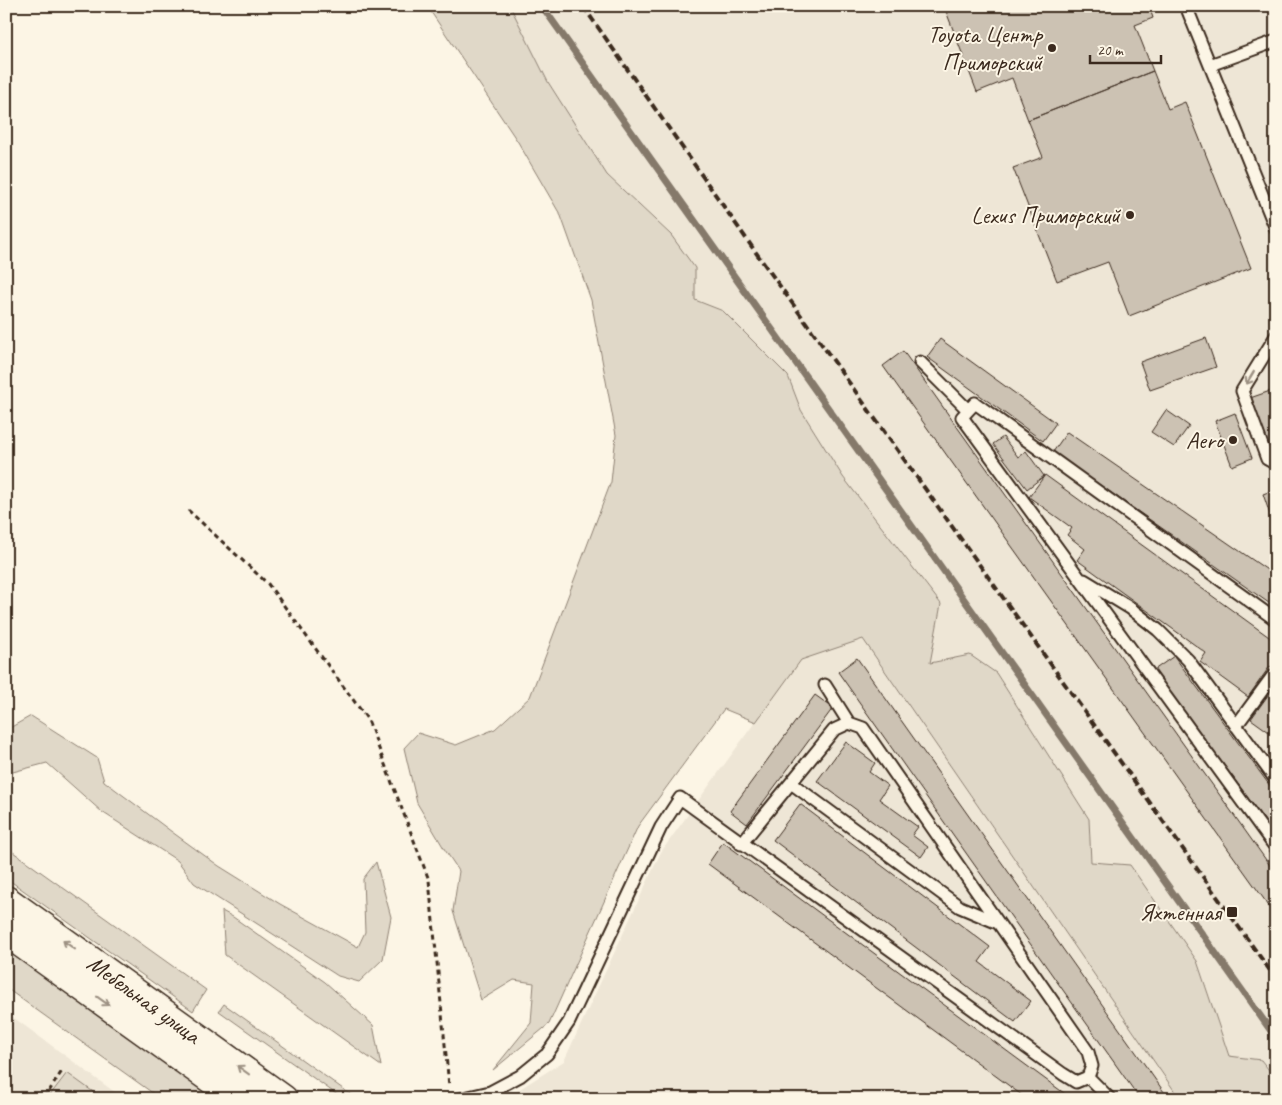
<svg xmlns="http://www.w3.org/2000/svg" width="1282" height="1105" font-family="Caveat,sans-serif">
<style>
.built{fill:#eee6d6}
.green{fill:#e0d8c8;stroke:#8e8173}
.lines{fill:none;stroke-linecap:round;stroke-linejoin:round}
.stream{stroke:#85796b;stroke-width:7}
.building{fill:#ccc2b3;stroke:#3b2a1e}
.service-casing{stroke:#3b2a1e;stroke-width:15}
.tertiary-casing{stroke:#3b2a1e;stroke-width:31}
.path{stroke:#3b2a1e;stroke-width:3;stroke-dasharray:5 4;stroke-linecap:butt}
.service{stroke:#fcf5e5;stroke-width:11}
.tertiary{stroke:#fcf5e5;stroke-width:28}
.rail{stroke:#3b2a1e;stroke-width:4;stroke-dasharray:8 4;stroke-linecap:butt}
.oneway{stroke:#9c9082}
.poi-dot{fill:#3b2a1e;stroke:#fcf5e5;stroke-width:2}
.labels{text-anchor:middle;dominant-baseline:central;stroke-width:4;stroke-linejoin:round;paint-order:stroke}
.poi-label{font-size:24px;fill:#3b2a1e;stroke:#fcf5e5;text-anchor:end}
.street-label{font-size:24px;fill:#3b2a1e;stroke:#fcf5e5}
</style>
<rect width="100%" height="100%" fill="#fcf5e5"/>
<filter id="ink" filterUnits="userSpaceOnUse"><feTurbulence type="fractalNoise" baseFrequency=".02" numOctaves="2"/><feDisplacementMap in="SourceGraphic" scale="10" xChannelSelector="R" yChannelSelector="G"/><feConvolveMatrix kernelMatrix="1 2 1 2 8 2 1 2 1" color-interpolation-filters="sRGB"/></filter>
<g filter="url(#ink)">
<path class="built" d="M 510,6 L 1276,6 L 1276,1079 L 1261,1060 L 1229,1056 L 1197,961 L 1091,862 L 1089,819 L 970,655 L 930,663 L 941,604 L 843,477 L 801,410 L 788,376 L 723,311 L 695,300 L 695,268 L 671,235 L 607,175 L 548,82 Z
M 863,639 L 1180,1099 L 504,1099 L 564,1061 L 661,852 L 800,660 Z
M 6,1012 L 124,1099 L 6,1099 Z"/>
<path class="green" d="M 427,6 L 510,6 L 548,82 L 607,175 L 671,235 L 695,268 L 695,300 L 723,311 L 788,376 L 801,410 L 843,477 L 941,604 L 930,663 L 970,655 L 996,673 L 1089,819 L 1091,862 L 1130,865 L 1197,961 L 1229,1056 L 1261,1060 L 1276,1079 L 1276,1099 L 1180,1099 L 863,639 L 801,660 L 756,722 L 724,709 L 638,826 L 549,1024 L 493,1070 L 531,1023 L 534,983 L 514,980 L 481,1000 L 453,911 L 459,871 L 445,850 L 417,803 L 404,748 L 418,733 L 456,745 L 495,729 L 530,697 L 611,482 L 616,435 L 591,300 L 561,216 L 518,142 Z
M 31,716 L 97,758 L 104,781 L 172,832 L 219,866 L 280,904 L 358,947 L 365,932 L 363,879 L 376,862 L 391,917 L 383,959 L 359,982 L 338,976 L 194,883 L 178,861 L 102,812 L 47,763 L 9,773 L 6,772 L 6,730 Z
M 6,847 L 206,990 L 193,1011 L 6,878 Z
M 222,911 L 233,917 L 325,982 L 373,1025 L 381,1066 L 225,955 Z
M 6,949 L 216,1099 L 161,1099 L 6,988 Z
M 224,1004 L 357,1099 L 343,1099 L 219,1011 Z
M 67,1073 L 103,1099 L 47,1099 Z"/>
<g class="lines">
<path class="stream" d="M 542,6 L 1276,1038"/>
</g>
<path class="building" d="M 944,6 L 1149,6 L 1153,18 L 1135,25 L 1153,71 L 1028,120 L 1012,78 L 977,92 Z
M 1153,71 L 1168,109 L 1185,102 L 1251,268 L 1129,316 L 1108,262 L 1057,281 L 1013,168 L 1043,157 L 1028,120 Z
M 1206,338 L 1216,367 L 1150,390 L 1140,362 Z
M 940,339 L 1056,423 L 1043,441 L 927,357 Z
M 903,351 L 1276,874 L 1276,916 L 883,366 Z
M 1276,389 L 1276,448 L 1269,450 L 1250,398 Z
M 1166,410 L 1189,426 L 1174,447 L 1151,432 Z
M 1235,413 L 1252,458 L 1232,466 L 1215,421 Z
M 1067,432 L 1276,576 L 1276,608 L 1053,452 Z
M 1003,437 L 1018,457 L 1026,451 L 1044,476 L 1027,489 L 993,444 Z
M 1045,475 L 1276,642 L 1276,670 L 1270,666 L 1248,697 L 1200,662 L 1206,653 L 1077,560 L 1085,549 L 1067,535 L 1072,528 L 1029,497 Z
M 1276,489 L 1276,532 L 1263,494 Z
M 1174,656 L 1276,794 L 1276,836 L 1154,670 Z
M 857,658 L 1169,1099 L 1140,1099 L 838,672 Z
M 1276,684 L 1276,737 L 1251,719 Z
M 815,695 L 833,708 L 747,824 L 730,811 Z
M 846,742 L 875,763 L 869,772 L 888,786 L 879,799 L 918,827 L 912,835 L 928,847 L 921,857 L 817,781 Z
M 800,804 L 990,947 L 979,962 L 1031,1001 L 1015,1022 L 773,840 Z
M 723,842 L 1072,1099 L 1027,1099 L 708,864 Z"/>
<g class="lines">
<defs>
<path id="service" d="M 1186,6 L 1276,229
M 1210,65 L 1276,41
M 1276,336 L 1242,391 L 1267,459 L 1276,464
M 920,362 L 968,410
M 1084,580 L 1130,608 L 1158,630 L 1188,660 L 1276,780
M 1276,620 L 975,403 L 962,417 L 1276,848
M 1236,726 L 1272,677
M 791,783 L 960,907 L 998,923
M 741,844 L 834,730 L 849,723
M 1088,1077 L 1110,1099
M 460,1099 L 490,1092 L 520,1076 L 547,1054 L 569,1022 L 661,827 L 680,798 L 1063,1074 L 1076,1082 L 1088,1077 L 1092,1066 L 1088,1052 L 863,728 L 849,723 L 825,685"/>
<path id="tertiary" d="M 6,900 L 283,1099
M 6,932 L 239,1099"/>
</defs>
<use href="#service" class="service-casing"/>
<use href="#tertiary" class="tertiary-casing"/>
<path class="path" d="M 188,510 L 268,584 L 368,720 L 429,880 L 449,1086
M 44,1099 L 62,1071"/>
<use href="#service" class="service"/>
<use href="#tertiary" class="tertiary"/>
<path class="rail" d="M 583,6 L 757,254 L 1276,979"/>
</g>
<defs><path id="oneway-shaft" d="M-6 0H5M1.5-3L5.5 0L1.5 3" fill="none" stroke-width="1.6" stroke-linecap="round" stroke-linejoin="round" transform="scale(1.25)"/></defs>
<g class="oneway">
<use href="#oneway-shaft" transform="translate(1250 378) rotate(121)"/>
<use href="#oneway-shaft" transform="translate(69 945) rotate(-144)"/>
<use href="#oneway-shaft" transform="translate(103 1001) rotate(36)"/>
<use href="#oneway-shaft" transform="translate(243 1070) rotate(-144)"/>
</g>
</g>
<g class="poi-dot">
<circle cx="1052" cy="48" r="5"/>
<circle cx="1130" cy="215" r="5"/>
<circle cx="1233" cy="440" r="5"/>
<rect x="1226" y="906" width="12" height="12" rx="2.5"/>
</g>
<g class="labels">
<g class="poi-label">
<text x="1042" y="34">Toyota Центр<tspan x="1042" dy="28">Приморский</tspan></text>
<text x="1120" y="215">Lexus Приморский</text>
<text x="1223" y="440">Aero</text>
<text x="1221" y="912">Яхтенная</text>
</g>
<g class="street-label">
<text transform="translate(144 999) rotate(36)">Мебельная улица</text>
</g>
</g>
<rect width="1282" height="1105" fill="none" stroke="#fcf5e5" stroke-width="25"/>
<rect x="12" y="12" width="1257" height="1080" fill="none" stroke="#3b2a1e" stroke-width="2" filter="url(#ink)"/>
<path d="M1090 55v8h71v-8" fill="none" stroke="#3b2a1e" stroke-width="2.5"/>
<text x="1097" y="55" font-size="15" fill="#3b2a1e" stroke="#fcf5e5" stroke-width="4" paint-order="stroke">20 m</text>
</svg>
